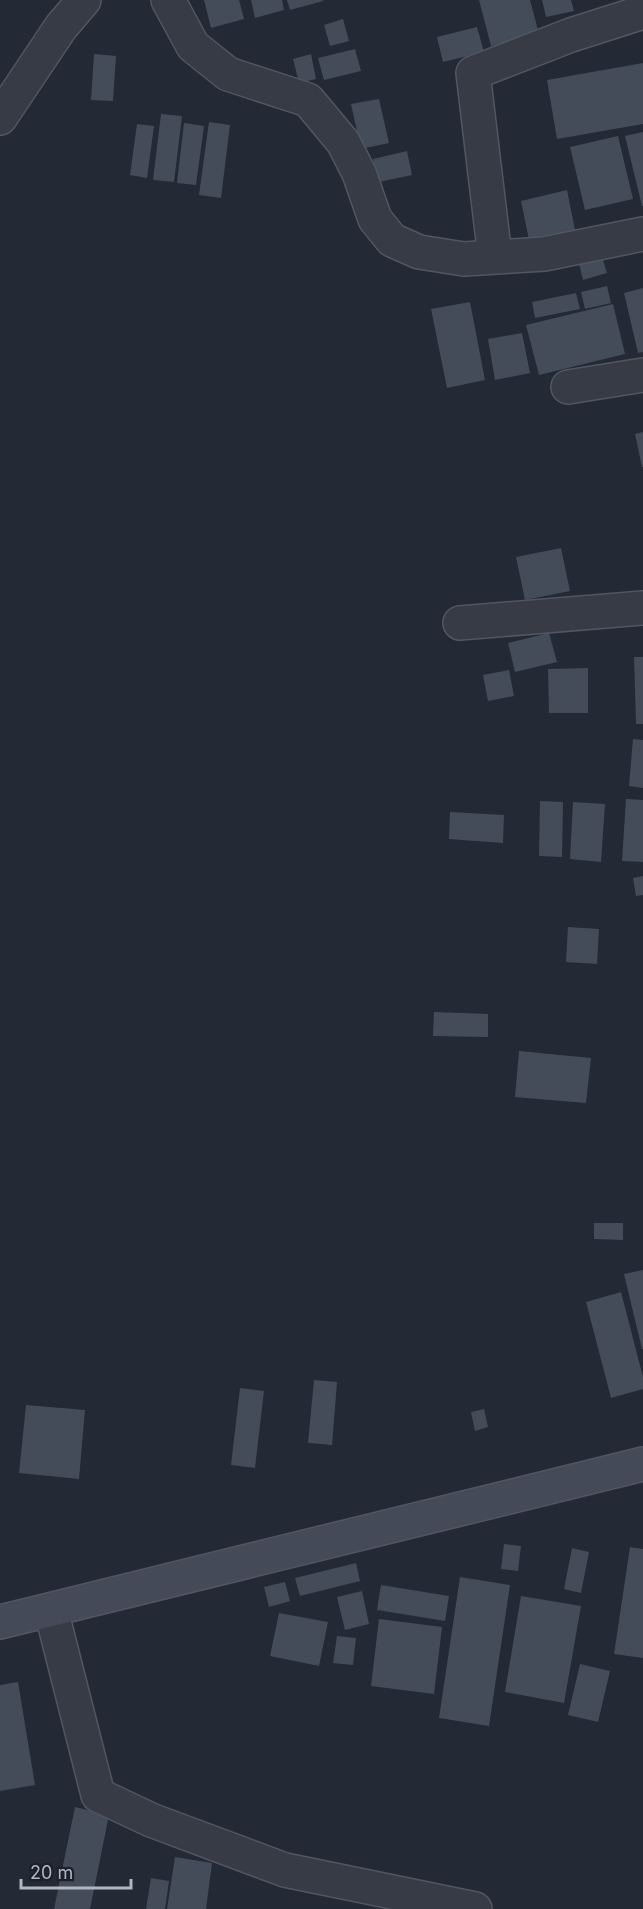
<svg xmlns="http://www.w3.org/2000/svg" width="643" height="1909" font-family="Inter,sans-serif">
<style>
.building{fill:#444c5a}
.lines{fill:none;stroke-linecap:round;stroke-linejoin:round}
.street-casing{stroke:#515661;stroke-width:36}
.secondary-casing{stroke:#515661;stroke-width:36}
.street{stroke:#363b46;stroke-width:33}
.secondary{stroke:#454a59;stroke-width:33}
</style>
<rect width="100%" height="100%" fill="#232935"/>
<path class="building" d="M 204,0 L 239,0 L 244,19 L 211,28 Z
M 251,0 L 282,0 L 284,10 L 255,18 Z
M 287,0 L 323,0 L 323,1 L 290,10 Z
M 479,0 L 530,0 L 539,34 L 491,46 Z
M 542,0 L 571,0 L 574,11 L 546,17 Z
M 343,19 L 349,41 L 330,46 L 324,25 Z
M 477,27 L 484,52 L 443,62 L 437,37 Z
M 355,49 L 361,71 L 324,80 L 318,58 Z
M 94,54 L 116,56 L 113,101 L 91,100 Z
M 311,54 L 316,79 L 299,83 L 293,59 Z
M 643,63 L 643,124 L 557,139 L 547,80 Z
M 379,99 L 389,143 L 361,149 L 351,104 Z
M 161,114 L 182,116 L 174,182 L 153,180 Z
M 209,122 L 230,125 L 221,198 L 199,195 Z
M 184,123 L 204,126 L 196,185 L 177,183 Z
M 137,124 L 154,126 L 147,178 L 130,175 Z
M 643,132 L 643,206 L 642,206 L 625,136 Z
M 618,136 L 633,199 L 585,210 L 570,147 Z
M 407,151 L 412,175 L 379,182 L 373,159 Z
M 567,190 L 575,230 L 529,240 L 521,201 Z
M 602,257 L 607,273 L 583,280 L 579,263 Z
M 607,286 L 611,303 L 585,309 L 581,292 Z
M 643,288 L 643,352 L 638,353 L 624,293 Z
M 576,293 L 580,309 L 535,318 L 532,302 Z
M 470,302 L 485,380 L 447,388 L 431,309 Z
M 613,304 L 625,354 L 539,375 L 526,325 Z
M 522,333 L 530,373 L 495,380 L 488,339 Z
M 643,432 L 643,467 L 642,467 L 635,434 Z
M 561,548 L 570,591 L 525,600 L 516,557 Z
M 549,633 L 557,662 L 515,672 L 508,643 Z
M 634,657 L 643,657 L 643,724 L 636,724 Z
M 588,668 L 588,713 L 549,713 L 548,669 Z
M 509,670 L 514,696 L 488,701 L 483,675 Z
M 633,739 L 643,740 L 643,788 L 629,786 Z
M 626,799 L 643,800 L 643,862 L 622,861 Z
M 540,801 L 563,802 L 562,857 L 539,856 Z
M 573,802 L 605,804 L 601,862 L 570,859 Z
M 450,812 L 504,815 L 503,843 L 449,839 Z
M 643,876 L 643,895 L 636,896 L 633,878 Z
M 568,927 L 599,929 L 597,964 L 566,962 Z
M 434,1012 L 488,1014 L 488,1037 L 433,1036 Z
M 519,1051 L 591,1058 L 586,1103 L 515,1097 Z
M 594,1223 L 623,1223 L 623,1240 L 594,1239 Z
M 643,1270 L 643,1349 L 642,1349 L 624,1274 Z
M 621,1292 L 643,1377 L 643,1389 L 611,1398 L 586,1302 Z
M 314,1380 L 337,1382 L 332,1445 L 308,1443 Z
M 240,1388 L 264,1391 L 255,1468 L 231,1465 Z
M 26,1405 L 85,1410 L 79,1479 L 19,1473 Z
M 484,1409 L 488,1427 L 475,1431 L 471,1412 Z
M 504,1544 L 521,1546 L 518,1571 L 501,1569 Z
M 630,1547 L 643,1549 L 643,1658 L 614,1654 Z
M 572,1548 L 589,1552 L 581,1593 L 564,1589 Z
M 356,1563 L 360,1581 L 300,1596 L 295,1578 Z
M 460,1577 L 510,1585 L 489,1726 L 439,1718 Z
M 285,1582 L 290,1601 L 269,1607 L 264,1587 Z
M 381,1585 L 449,1596 L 445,1621 L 377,1610 Z
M 362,1591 L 369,1624 L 345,1630 L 337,1597 Z
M 521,1596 L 581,1606 L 564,1703 L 505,1692 Z
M 279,1613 L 328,1622 L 319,1666 L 270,1656 Z
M 379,1619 L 442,1627 L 434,1694 L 371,1686 Z
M 337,1636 L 356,1638 L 353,1665 L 333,1663 Z
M 580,1664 L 610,1671 L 598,1722 L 568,1715 Z
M 18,1682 L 35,1785 L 0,1791 L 0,1685 Z
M 75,1807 L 109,1815 L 90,1909 L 54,1909 Z
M 175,1857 L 212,1863 L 206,1909 L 167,1909 Z
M 151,1878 L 169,1881 L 165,1909 L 146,1909 Z"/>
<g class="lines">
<defs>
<path id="street" d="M 168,0 L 193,46 L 228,74 L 308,100 L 343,142 L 359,173 L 375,219 L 392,240 L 419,252 L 464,259 L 544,254 L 643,234
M 0,118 L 61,27 L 84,0
M 495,257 L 473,73 L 571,35 L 643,12
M 568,387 L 643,375
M 460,623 L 643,608
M 51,1610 L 98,1795 L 151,1820 L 285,1870 L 475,1909"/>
<path id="secondary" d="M 0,1622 L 643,1464"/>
</defs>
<use href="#street" class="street-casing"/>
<use href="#secondary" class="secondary-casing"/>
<use href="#street" class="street"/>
<use href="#secondary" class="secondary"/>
</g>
<path d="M21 1879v9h110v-9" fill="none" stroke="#b1b6c3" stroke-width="3"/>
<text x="30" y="1879" font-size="18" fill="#b1b6c3" stroke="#1b202b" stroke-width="4.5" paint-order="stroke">20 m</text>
</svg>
